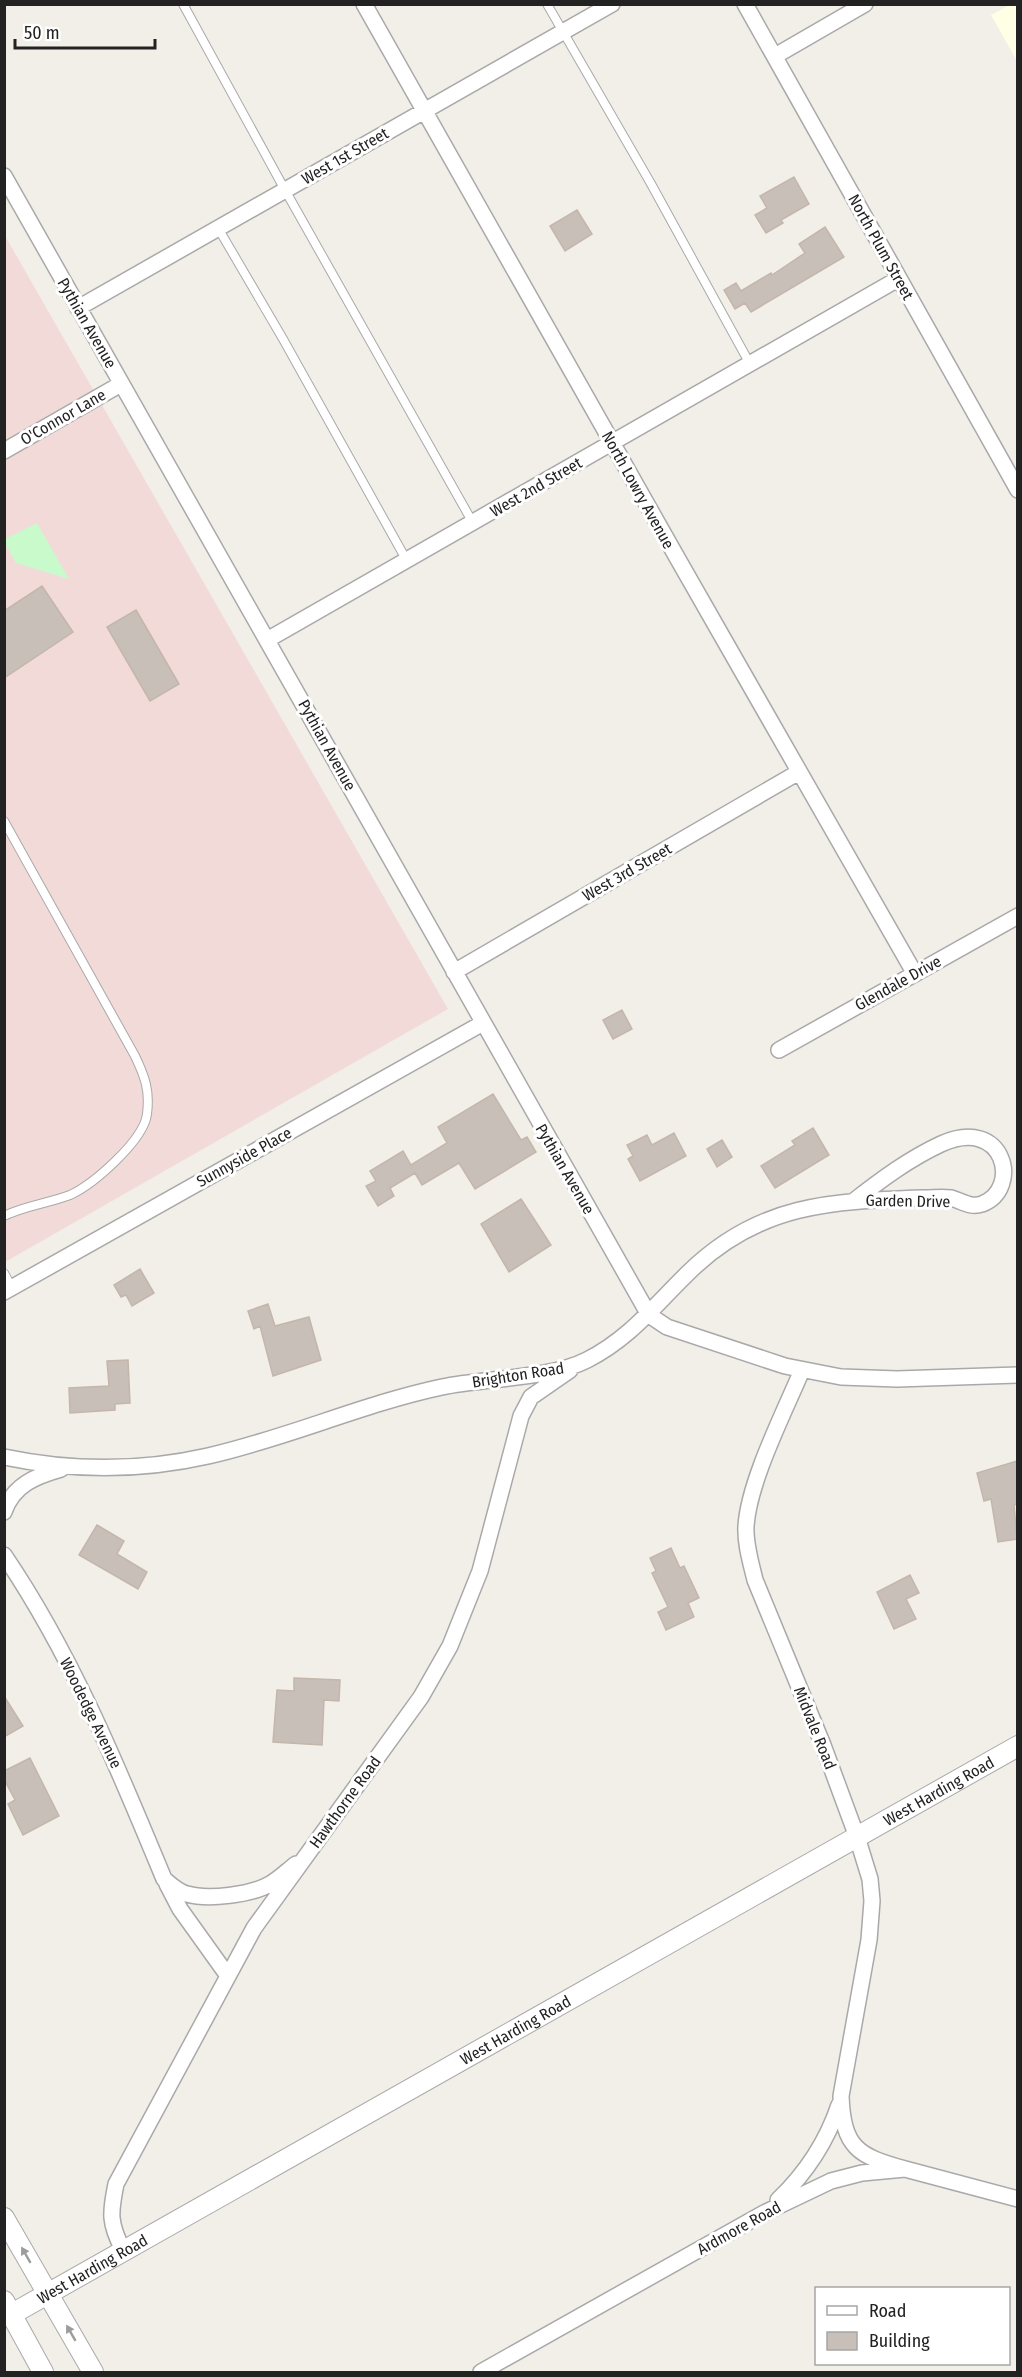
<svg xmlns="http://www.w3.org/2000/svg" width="1022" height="2377" font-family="'Fira Sans Condensed',sans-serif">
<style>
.commercial{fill:#f2dad9}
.education{fill:#ffffe5}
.park{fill:#c8facc}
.building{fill:#c7bfb8;stroke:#c4b6ab;stroke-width:1.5}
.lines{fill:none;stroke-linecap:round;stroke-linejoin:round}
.service-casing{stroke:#a9a9a9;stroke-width:10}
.minor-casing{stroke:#a9a9a9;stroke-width:18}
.tertiary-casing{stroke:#a9a9a9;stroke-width:22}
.service{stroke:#fff;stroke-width:8}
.minor{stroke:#fff;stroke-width:15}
.tertiary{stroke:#fff;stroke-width:20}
.oneway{fill:#9c9c9c}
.labels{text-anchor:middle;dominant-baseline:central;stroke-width:6;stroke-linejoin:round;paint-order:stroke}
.street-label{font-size:16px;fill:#222;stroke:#fff}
</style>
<rect width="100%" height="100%" fill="#f2efe9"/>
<path class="commercial" d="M 4,234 L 448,1009 L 5,1262 L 4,1262 Z"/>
<path class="education" d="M 1011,4 L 1017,5 L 1017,61 L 991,15 Z"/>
<path class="park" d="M 37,523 L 69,579 L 16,563 L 5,543 L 5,539 Z"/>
<path class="building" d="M 794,177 L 809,204 L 781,220 L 783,223 L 766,233 L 755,215 L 767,208 L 760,196 Z
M 577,210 L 592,234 L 565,251 L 550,226 Z
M 825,227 L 844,257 L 751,312 L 745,303 L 735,309 L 724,290 L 736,283 L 741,291 L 771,273 L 772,275 L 805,253 L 799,244 Z
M 42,586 L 73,632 L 4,678 L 4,611 Z
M 136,610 L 179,684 L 150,701 L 107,627 Z
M 622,1010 L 632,1029 L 613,1039 L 603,1020 Z
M 493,1094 L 521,1140 L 527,1137 L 536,1152 L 475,1189 L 459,1163 L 422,1185 L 415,1173 L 390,1188 L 394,1196 L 378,1206 L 366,1186 L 376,1181 L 370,1171 L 403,1151 L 411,1165 L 447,1143 L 438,1127 Z
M 813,1128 L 829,1155 L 775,1188 L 761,1166 L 795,1145 L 792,1141 Z
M 674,1133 L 686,1156 L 640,1181 L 628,1159 L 633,1156 L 627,1145 L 647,1135 L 652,1145 Z
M 722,1140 L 732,1157 L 717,1167 L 707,1149 Z
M 521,1199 L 551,1245 L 509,1272 L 481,1224 Z
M 140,1269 L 154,1293 L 132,1306 L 126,1295 L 121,1297 L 114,1285 Z
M 268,1304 L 275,1326 L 309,1317 L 321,1360 L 273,1376 L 260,1326 L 254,1329 L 248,1311 Z
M 128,1360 L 130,1403 L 115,1404 L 115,1410 L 70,1413 L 69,1388 L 109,1386 L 107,1361 Z
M 1017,1461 L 1017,1504 L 1014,1505 L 1017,1539 L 998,1542 L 991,1499 L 984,1501 L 977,1473 Z
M 97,1525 L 124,1541 L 117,1554 L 147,1572 L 138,1589 L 79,1555 Z
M 671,1548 L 680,1568 L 684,1566 L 699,1598 L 688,1603 L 694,1617 L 666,1630 L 658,1612 L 668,1607 L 652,1573 L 656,1571 L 650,1558 Z
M 910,1575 L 919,1593 L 906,1599 L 916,1619 L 894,1629 L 877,1592 Z
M 294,1678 L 340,1680 L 339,1701 L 324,1700 L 322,1745 L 273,1742 L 277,1690 L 294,1691 Z
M 4,1696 L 23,1726 L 4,1737 Z
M 30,1758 L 59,1816 L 23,1835 L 8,1804 L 15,1800 L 4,1779 L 4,1771 Z"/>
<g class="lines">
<defs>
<path id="service" d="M 183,4 L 285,190 L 473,523
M 547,4 L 650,182 L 750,364
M 218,228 L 283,339 L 407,561
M 4,821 L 135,1056 C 145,1077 150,1090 147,1114 C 144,1140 94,1184 70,1195 C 49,1203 24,1206 4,1216
M 4,1273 L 12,1288"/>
<path id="minor" d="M 364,4 L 679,561 L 915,974
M 745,4 L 1018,490
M 775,56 L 865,4
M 4,176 L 649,1315 L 667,1327 L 785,1366 L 841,1377 L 897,1379 L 1018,1375
M 78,308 L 612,4
M 4,451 L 121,384
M 267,640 L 898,279
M 454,972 L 799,772
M 779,1050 L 1018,916
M 4,1292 L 483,1023
M 802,1370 C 784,1413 749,1481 746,1526 C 745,1544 751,1563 755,1580 L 823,1745 L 857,1837 L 870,1879 L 872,1901 L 869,1940 L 841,2096 C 843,2148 858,2156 905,2169
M 4,1457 C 71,1471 142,1471 208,1456 C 288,1438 362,1404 442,1387 C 484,1378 550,1379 587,1360 C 630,1338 654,1306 688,1273 C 759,1203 832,1201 925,1198 C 933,1198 943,1197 951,1198 C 962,1201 970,1208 982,1204 C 1022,1189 1005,1115 941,1144 C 909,1159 882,1179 855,1200
M 4,1512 C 13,1485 36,1476 61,1469
M 4,1555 C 72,1655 118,1768 164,1879 C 171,1885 178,1892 187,1894 C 208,1900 251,1895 270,1884 C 279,1879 287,1871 296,1864
M 167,1884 L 180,1909 L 228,1976
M 778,2200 C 806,2173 827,2141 839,2105
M 123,2250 C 109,2223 110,2213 116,2184 L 254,1928 L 421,1697 L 450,1646 L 480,1571 L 521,1416 L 531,1397 L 570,1370
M 481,2372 L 764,2213 L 831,2181 L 862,2173 L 905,2169 L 1018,2199"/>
<g id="tertiary">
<path d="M 4,2218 L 93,2372"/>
<path d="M 4,2301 L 43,2372"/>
<path id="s1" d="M 12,2314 L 1018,1746"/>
</g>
</defs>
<use href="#service" class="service-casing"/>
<use href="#minor" class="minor-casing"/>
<use href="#tertiary" class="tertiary-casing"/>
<use href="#service" class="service"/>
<use href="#minor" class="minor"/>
<use href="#tertiary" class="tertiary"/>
</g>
<defs><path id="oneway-solid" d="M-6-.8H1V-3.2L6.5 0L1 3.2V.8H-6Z" transform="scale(1.5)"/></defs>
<g class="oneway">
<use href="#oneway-solid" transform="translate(26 2255) rotate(-120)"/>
<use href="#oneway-solid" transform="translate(71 2333) rotate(-120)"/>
</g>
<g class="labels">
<g class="street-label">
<text transform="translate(345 156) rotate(-30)">West 1st Street</text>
<text transform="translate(881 247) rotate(61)">North Plum Street</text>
<text transform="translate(87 323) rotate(60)">Pythian Avenue</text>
<text transform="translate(63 417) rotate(-30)">O'Connor Lane</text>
<text transform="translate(536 487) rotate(-30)">West 2nd Street</text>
<text transform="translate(638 490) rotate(61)">North Lowry Avenue</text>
<text transform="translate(327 745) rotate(61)">Pythian Avenue</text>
<text transform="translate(627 872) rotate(-30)">West 3rd Street</text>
<text transform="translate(898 983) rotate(-29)">Glendale Drive</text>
<text transform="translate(244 1157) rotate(-29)">Sunnyside Place</text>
<text transform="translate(565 1169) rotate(60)">Pythian Avenue</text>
<text transform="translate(908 1201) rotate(1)">Garden Drive</text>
<text transform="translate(518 1375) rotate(-9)">Brighton Road</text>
<text transform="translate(91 1713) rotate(64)">Woodedge Avenue</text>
<text transform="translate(815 1728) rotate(68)">Midvale Road</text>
<text stroke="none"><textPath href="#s1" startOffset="1064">West Harding Road</textPath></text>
<text transform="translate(345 1802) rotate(-54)">Hawthorne Road</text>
<text stroke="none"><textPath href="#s1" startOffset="578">West Harding Road</textPath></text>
<text transform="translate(739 2228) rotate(-29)">Ardmore Road</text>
<text stroke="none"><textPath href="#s1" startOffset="92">West Harding Road</textPath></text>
</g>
</g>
<rect width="1022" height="2377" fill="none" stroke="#222222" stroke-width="12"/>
<rect x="815" y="2287" width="195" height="78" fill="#ffffff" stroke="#a7a7a7" stroke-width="1.5"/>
<rect x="827" y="2306" width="30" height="9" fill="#ffffff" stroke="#a7a7a7" stroke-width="1.5"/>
<text x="869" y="2317" font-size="18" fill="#222222">Road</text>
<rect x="827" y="2332" width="30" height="18" fill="#c7bfb8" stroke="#a7a7a7" stroke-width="1.5"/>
<text x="869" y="2347" font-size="18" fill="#222222">Building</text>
<path d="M15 39v9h140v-9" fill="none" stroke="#222222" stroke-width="3"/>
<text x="24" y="39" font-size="18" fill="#222222" stroke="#ffffff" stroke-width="4.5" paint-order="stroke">50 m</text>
</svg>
